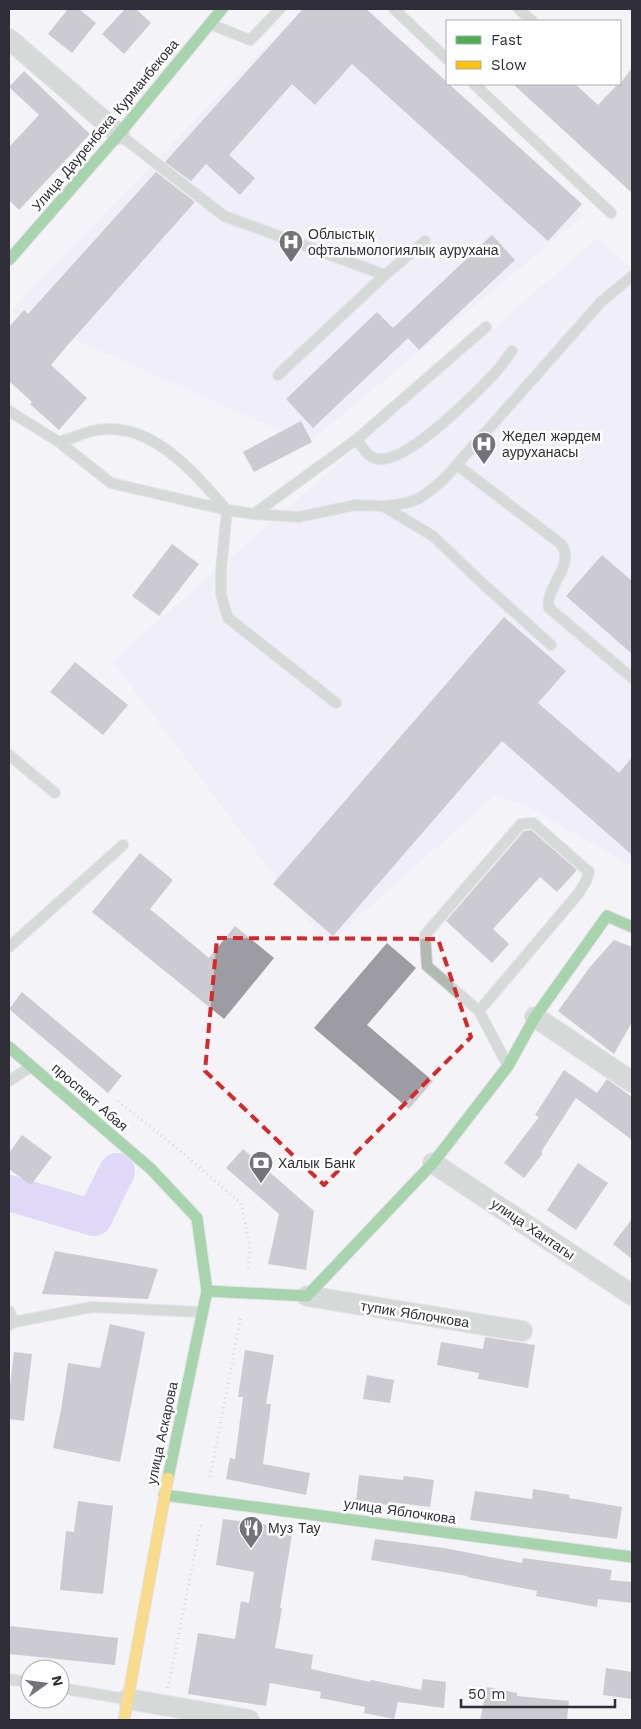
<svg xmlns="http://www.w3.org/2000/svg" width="641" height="1729" font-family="'Work Sans',sans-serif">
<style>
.built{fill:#edeafb}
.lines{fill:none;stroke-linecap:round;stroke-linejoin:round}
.river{stroke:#c9b8f7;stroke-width:36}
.building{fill:#9d9ca3}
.lane-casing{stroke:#d1d0d4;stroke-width:12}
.street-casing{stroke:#d1d0d4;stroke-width:22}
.fast-casing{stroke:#d1d0d4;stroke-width:13}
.slow-casing{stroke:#d1d0d4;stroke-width:13}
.path{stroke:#b4b9b7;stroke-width:3;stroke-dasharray:1 4;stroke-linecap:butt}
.lane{stroke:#b1bab1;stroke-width:10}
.street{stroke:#b1bab1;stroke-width:20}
.fast{stroke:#4caf50;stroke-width:11}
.slow{stroke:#ffc107;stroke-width:11}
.marked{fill:none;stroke:#d62828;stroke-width:4;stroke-dasharray:10 6;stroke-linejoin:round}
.labels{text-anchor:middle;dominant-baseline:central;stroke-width:5;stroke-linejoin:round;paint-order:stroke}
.street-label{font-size:14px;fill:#2f2d37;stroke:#fff}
.poi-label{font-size:14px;fill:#2f2d37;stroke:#fff;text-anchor:start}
</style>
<rect width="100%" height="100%" fill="#f3f3f8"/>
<path class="built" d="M 302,9 L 370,9 L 583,216 L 308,443 L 11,311 Z
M 597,238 L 632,269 L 632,866 L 524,805 L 495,795 L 327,945 L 112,661 Z"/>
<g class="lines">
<path class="river" d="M 9,1193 L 94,1218 L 117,1171"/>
</g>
<path class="building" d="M 68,9 L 79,9 L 96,23 L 72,53 L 48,34 Z
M 125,9 L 136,9 L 151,23 L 124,54 L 102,34 Z
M 303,9 L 366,9 L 447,82 L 447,84 L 449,84 L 582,204 L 548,241 L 352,64 L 315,105 L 292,84 L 229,155 L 255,178 L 240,195 L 206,164 L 191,181 L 165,162 Z
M 632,68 L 632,193 L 513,84 L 575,84 L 598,105 L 618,84 L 620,84 Z
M 24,71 L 90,134 L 19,210 L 9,200 L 9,147 L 39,115 L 9,87 Z
M 156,172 L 195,202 L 66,347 L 51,365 L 87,398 L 59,430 L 30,404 L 32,402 L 9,381 L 9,327 L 24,310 L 28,314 Z
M 492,235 L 515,260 L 419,350 L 408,338 L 313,428 L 286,399 L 377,312 L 393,328 Z
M 301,421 L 312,442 L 254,472 L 243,452 Z
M 172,544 L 199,564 L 159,616 L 132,596 Z
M 602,555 L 632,581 L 632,654 L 566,596 Z
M 504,617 L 566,671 L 538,703 L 619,773 L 632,757 L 632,855 L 502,741 L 333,936 L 273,884 Z
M 75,662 L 128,705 L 103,735 L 50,692 Z
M 531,830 L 577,870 L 557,892 L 540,877 L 493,929 L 509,944 L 492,963 L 446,921 L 524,831 Z
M 140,853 L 173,880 L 150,909 L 209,958 L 235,926 L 274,958 L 224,1019 L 92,912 Z
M 614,940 L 632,947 L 632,1022 L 614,1054 L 558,1011 L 590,967 Z
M 387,943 L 416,968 L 367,1025 L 433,1081 L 409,1109 L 314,1028 Z
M 22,992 L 122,1076 L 108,1093 L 9,1009 Z
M 564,1070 L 597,1093 L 607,1079 L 632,1097 L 632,1140 L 576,1098 L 541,1152 L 543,1153 L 524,1178 L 504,1163 L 539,1117 L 535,1115 Z
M 22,1135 L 52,1157 L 31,1185 L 9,1169 L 9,1153 Z
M 243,1149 L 314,1211 L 306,1270 L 268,1264 L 279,1214 L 226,1168 Z
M 578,1163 L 608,1183 L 576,1230 L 547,1210 Z
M 632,1219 L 632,1259 L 613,1244 Z
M 55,1251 L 158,1269 L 148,1299 L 42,1294 Z
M 110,1324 L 145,1332 L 120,1462 L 53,1448 L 61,1410 L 68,1363 L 100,1368 Z
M 485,1337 L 535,1345 L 528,1388 L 478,1379 L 479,1373 L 437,1365 L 441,1342 L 483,1349 Z
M 245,1350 L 274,1355 L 266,1404 L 271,1404 L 263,1464 L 310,1473 L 306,1495 L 226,1479 L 230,1458 L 235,1459 L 243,1397 L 238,1397 Z
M 14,1352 L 32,1354 L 24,1421 L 9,1419 L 9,1394 Z
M 367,1375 L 394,1380 L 390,1403 L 363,1399 Z
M 359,1475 L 403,1480 L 404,1476 L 434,1480 L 430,1507 L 389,1502 L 388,1505 L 356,1501 Z
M 533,1489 L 570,1495 L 569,1498 L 622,1507 L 617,1539 L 470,1520 L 475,1491 L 532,1499 Z
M 78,1501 L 113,1506 L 103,1594 L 60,1590 L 66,1531 L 74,1532 Z
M 223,1519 L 293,1528 L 280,1608 L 282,1608 L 275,1648 L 313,1655 L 311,1669 L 370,1682 L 371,1680 L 421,1690 L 423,1679 L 446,1682 L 444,1708 L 398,1702 L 394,1719 L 364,1713 L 365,1707 L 320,1698 L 321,1692 L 270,1683 L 266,1706 L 188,1694 L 198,1633 L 235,1639 L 241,1601 L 249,1603 L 254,1572 L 216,1565 Z
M 375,1539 L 444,1548 L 522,1563 L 523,1558 L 612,1570 L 610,1580 L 632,1582 L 632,1603 L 598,1599 L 597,1607 L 536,1596 L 537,1591 L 467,1577 L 467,1576 L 371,1560 Z
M 9,1626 L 118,1638 L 115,1665 L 9,1654 Z
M 606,1668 L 632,1672 L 632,1699 L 603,1695 Z
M 487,1687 L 517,1693 L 517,1696 L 569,1701 L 567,1720 L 480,1720 Z"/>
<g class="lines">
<defs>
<path id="lane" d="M 394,9 L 447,59
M 519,9 L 532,21
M 210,24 L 250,40 L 280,9
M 474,84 L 611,213
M 120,135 L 224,216 L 385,275
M 278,375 L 385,275 L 425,241
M 9,411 L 59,442 L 111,483 L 227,510 L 254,514 L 299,517 L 355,505 L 383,506 L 433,536 L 481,582 L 551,645
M 357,439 C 362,447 368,458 378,459 C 407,463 473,396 493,375 C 500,368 506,359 512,351
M 59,442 C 70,439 81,434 92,431 C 150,418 193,472 227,510 L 221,570 L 221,595 L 228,618 L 336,703
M 457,465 L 561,544 C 577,565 544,587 549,608 L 632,678
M 384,506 C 417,503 420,500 445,478 L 601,302 L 632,276
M 254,514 L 357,439 L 486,327
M 9,755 L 55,793
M 9,947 L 123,845
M 479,1011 L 578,894 L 586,881 L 589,872 L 533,823 L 521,824 L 425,935 L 427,966 L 479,1011 L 507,1064
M 9,1081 L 30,1067
M 9,1311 L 14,1322
M 9,1325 L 14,1322 L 92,1307 L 202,1312
M 9,1679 L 30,1683
M 60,1688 L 126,1699"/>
<path id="street" d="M 9,39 L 119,134
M 535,1017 L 632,1082
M 433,1163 L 632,1295
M 307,1296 L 522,1331
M 128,1699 L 249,1720"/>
<path id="fast" d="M 9,260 L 119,134 L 222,9
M 9,1047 L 151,1169 L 197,1218 L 207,1291 L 168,1478
M 207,1291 L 307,1296 L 433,1163 L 508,1066 L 535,1017 L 607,916 L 632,927
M 164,1495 L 632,1557"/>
<path id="slow" d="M 124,1720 L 168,1478"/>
</defs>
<use href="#lane" class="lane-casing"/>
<use href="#street" class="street-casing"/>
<use href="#fast" class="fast-casing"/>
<use href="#slow" class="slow-casing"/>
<path class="path" d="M 118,1101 L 172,1144 L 241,1203 L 250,1247 L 248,1270
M 210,1477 L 241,1316
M 168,1688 L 201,1522"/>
<use href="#lane" class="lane"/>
<use href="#street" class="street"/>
<use href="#fast" class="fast"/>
<use href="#slow" class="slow"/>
</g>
<path d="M0 0H641V1729H0ZM 217,938 L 438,939 L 471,1037 L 324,1185 L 205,1071 Z" fill="#f3f3f8" fill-opacity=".55" fill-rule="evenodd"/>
<path class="marked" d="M 217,938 L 438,939 L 471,1037 L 324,1185 L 205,1071 Z"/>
<defs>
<symbol id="hospital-pin" viewBox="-11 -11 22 30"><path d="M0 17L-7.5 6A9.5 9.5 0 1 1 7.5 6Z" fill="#74727b" stroke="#fff"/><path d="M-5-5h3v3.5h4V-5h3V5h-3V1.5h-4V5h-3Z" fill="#fff"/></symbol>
<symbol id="bank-pin" viewBox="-11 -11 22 30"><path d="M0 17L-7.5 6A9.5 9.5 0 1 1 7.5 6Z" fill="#74727b" stroke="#fff"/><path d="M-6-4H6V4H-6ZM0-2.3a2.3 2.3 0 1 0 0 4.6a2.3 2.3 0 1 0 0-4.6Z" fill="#fff"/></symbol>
<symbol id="restaurant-pin" viewBox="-11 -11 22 30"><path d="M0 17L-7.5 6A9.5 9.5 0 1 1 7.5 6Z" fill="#74727b" stroke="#fff"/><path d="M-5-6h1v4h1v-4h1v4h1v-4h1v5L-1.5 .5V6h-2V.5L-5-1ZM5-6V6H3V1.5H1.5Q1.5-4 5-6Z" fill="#fff"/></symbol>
</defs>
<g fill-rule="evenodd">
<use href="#hospital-pin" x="277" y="228" width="28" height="38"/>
<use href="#hospital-pin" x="470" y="430" width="28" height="38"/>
<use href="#bank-pin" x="247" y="1149" width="28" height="38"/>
<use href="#restaurant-pin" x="237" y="1514" width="28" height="38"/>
</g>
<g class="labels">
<g class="street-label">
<text transform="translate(105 125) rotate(-50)">Улица Дауренбека Курманбекова</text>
<text transform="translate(90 1097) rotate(41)">проспект Абая</text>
<text transform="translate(533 1229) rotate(34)">улица Хантагы</text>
<text transform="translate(415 1314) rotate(9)">тупик Яблочкова</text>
<text transform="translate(162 1433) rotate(-78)">улица Аскарова</text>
<text transform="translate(400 1511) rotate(8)">улица Яблочкова</text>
</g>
<g class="poi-label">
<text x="308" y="234">Облыстық<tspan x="308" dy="16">офтальмологиялық аурухана</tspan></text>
<text x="502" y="436">Жедел жәрдем<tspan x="502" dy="16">ауруханасы</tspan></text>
<text x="278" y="1163">Халык Банк</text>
<text x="268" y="1528">Муз Тау</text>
</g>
</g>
<rect width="641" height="1729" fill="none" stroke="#2f2d37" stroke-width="20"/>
<rect x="446" y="20" width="175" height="65" fill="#ffffff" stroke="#acabaf"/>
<rect x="456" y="36" width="25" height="8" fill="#4caf50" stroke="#acabaf"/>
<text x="491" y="45" font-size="15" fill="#2f2d37">Fast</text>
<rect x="456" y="61" width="25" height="8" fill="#ffc107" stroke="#acabaf"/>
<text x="491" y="70" font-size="15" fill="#2f2d37">Slow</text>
<g transform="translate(45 1684) rotate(76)"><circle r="24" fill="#ffffff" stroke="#acabaf"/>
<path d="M0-4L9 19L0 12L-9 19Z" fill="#74727b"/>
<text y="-8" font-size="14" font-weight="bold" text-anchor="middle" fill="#2f2d37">N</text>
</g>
<path d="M461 1699v8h154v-8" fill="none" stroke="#2f2d37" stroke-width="2.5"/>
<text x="468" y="1699" font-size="15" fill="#2f2d37" stroke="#ffffff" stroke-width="4" paint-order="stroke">50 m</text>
</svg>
